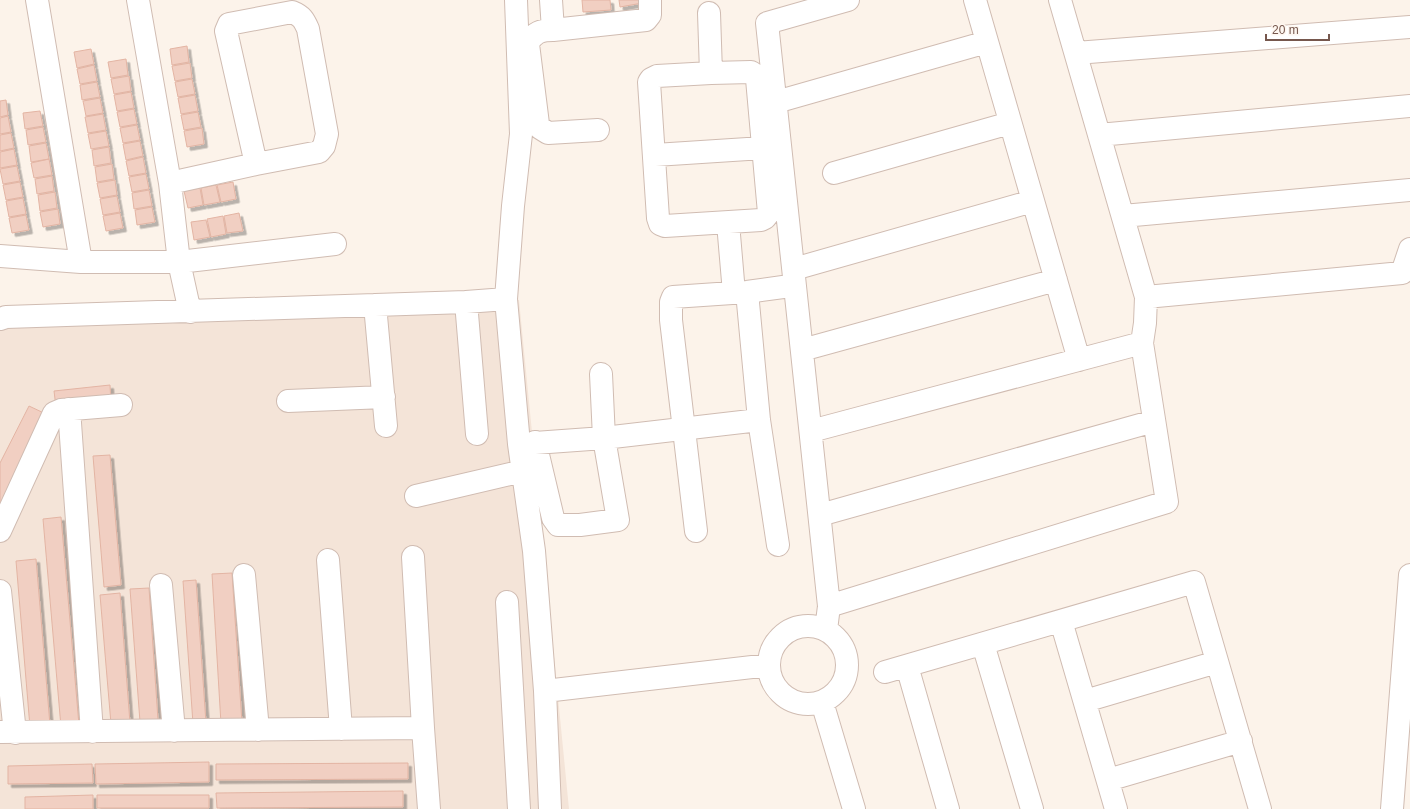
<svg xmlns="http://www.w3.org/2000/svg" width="1410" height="809" font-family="Helvetica,sans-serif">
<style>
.residential{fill:#f4e4d8}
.building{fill:#f1cfc2;stroke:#e3b4a3;filter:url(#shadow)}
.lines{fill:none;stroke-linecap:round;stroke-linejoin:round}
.minor-casing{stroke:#d0bcb2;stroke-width:24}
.minor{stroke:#fff;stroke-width:22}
</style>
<defs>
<filter id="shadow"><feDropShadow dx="3.5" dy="3.5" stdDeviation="0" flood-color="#0004"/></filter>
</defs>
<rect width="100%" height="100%" fill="#fcf3ea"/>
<path class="residential" d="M 519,300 L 569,809 L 0,809 L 0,317 Z"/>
<path class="building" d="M 582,0 L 610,0 L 611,10 L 583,12 Z
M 619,0 L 647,0 L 648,2 L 620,7 Z
M 187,46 L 189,62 L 172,65 L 170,49 Z
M 91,49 L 94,64 L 77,68 L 74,52 Z
M 126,59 L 128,75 L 111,78 L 108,62 Z
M 190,63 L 192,78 L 175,81 L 172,66 Z
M 94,65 L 97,81 L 80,84 L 77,69 Z
M 129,76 L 131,91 L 114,94 L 111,79 Z
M 192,79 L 195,94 L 178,97 L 175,82 Z
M 97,82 L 100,97 L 82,100 L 80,85 Z
M 131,92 L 134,108 L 117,111 L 114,95 Z
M 195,95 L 198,111 L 181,114 L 178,98 Z
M 100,98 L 103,113 L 86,116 L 83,101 Z
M 6,100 L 8,115 L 0,117 L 0,101 Z
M 134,109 L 137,124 L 120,127 L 117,112 Z
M 40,111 L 43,126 L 25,129 L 23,113 Z
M 198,112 L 201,127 L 184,130 L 181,115 Z
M 103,114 L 106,130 L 88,133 L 85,117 Z
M 8,116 L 11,132 L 0,134 L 0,118 Z
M 137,125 L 140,140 L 123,143 L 120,128 Z
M 43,127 L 46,142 L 28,145 L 26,130 Z
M 202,128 L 204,144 L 187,147 L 184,131 Z
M 106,131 L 109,146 L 91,149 L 88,134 Z
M 11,133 L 14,148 L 0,151 L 0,135 Z
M 140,141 L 143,156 L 126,160 L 123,144 Z
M 46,143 L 49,159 L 31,162 L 29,146 Z
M 109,147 L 111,163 L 94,166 L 92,150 Z
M 14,149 L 17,165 L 0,168 L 0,152 Z
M 143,157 L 146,173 L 129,176 L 126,161 Z
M 49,159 L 52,175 L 34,178 L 31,163 Z
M 112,164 L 114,179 L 97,182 L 95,167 Z
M 17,166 L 20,181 L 3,184 L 0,169 Z
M 146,174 L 149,189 L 132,192 L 129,177 Z
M 52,176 L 54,191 L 37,194 L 35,179 Z
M 115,180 L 117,195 L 100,198 L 97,183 Z
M 20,182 L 23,197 L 6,200 L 3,185 Z
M 233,182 L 236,199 L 221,202 L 217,185 Z
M 216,185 L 220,202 L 204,205 L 201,188 Z
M 200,188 L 203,205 L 188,208 L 184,191 Z
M 149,190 L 152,206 L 134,209 L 132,193 Z
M 55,192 L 57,208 L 40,211 L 38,195 Z
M 117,196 L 120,212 L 103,215 L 100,199 Z
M 23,198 L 26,214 L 9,217 L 6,201 Z
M 152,207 L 155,222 L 137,225 L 135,210 Z
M 58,209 L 60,224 L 43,227 L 40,212 Z
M 120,213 L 123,228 L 106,231 L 103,216 Z
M 239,213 L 243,231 L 227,233 L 224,216 Z
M 26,215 L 29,230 L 12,233 L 9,218 Z
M 223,216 L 226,234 L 211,237 L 207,219 Z
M 206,220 L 210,237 L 194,240 L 191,222 Z
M 110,385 L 111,402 L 56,407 L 54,391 Z
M 29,406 L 46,414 L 0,507 L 0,463 Z
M 110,455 L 121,585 L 104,587 L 93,456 Z
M 61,517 L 79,725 L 61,727 L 43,519 Z
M 36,559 L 50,725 L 30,727 L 16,561 Z
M 232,573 L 242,723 L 221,724 L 212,574 Z
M 196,580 L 206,723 L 193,724 L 183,581 Z
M 149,588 L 158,720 L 140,722 L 130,589 Z
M 120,593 L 130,723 L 111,724 L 100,595 Z
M 209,762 L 209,782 L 96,784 L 95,764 Z
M 408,763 L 408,779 L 216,780 L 216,764 Z
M 92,764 L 93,783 L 8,784 L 8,766 Z
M 403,791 L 403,807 L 217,808 L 216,793 Z
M 93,795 L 93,809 L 25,809 L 25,797 Z
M 97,795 L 209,795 L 209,808 L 97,808 Z"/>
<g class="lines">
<defs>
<path id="minor" d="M 37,0 L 81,262
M 516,0 L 521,134 L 513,206 L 506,299 L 519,444 L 534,551 L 545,691 L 550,809
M 551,0 L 553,30 L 646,20 L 650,15 L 650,0
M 975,0 L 1079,360
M 709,13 L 711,73 L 751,72 L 754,74 L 757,79 L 769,213 L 765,218 L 761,220 L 665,226 L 660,224 L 658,218 L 649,82 L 651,79 L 657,76 L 711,73
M 553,30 C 542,30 533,32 528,44 L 538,124 L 540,128 L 548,133 L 598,130
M 1076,53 L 1410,27
M 776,102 L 987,42
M 1099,135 L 1410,106
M 655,155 L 763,148
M 834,173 L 1010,123
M 170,183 L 256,164 L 319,152 L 324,146 L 327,134 L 308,29 C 304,20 302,16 292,12 L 229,24 L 226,31 L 256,164
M 1123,216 L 1410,190
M 728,223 L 734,293
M 0,256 L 81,262 L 179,262 L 170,183 L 138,0
M 794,269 L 1033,201
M 747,292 L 759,420 L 778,545
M 1146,297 L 1402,273 L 1410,249
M 466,302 L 477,434
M 375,305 L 386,426
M 190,312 L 179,262 L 335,244
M 0,319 L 6,317 L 466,302 L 506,299
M 802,350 L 1056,280
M 288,401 L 384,397
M 69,409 L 92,732
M 811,431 L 1142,343
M 535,442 L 553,518 L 558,525 L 580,525 L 618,520 L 604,438 L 601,374
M 521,444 L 604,438 L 759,420
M 416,496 L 523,471
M 820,515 L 1154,421
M 0,531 L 54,413 L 61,410 L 121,405
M 696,531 L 671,320 L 671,302 L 673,297 L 747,292 L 783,287
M 413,557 L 423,728 L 429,809
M 328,560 L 341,729
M 244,575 L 258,730
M 161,585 L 174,731
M 0,591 L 15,733
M 507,602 L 519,809
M 829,606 L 767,23 L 848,0
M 1061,621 L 1116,809
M769 665a39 39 0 1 1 78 0a39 39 0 1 1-78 0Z
M 826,630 L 829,606 L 1167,502 L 1142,343 L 1145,323 L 1146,297 L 1060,0
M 983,644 L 1032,809
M 907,666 L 948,809
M 885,672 L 1194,582 L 1260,809
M 545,691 L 769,665
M 1085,701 L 1217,662
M 822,702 L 854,809
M 0,732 L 423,728
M 1108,780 L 1241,741
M 1392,809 L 1410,575"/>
</defs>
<use href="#minor" class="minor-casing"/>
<use href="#minor" class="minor"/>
</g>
<path d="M1266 34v6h63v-6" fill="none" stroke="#76574d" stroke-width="2"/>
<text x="1272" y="34" font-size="12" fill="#76574d" stroke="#fef7f0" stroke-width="3" paint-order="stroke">20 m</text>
</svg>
